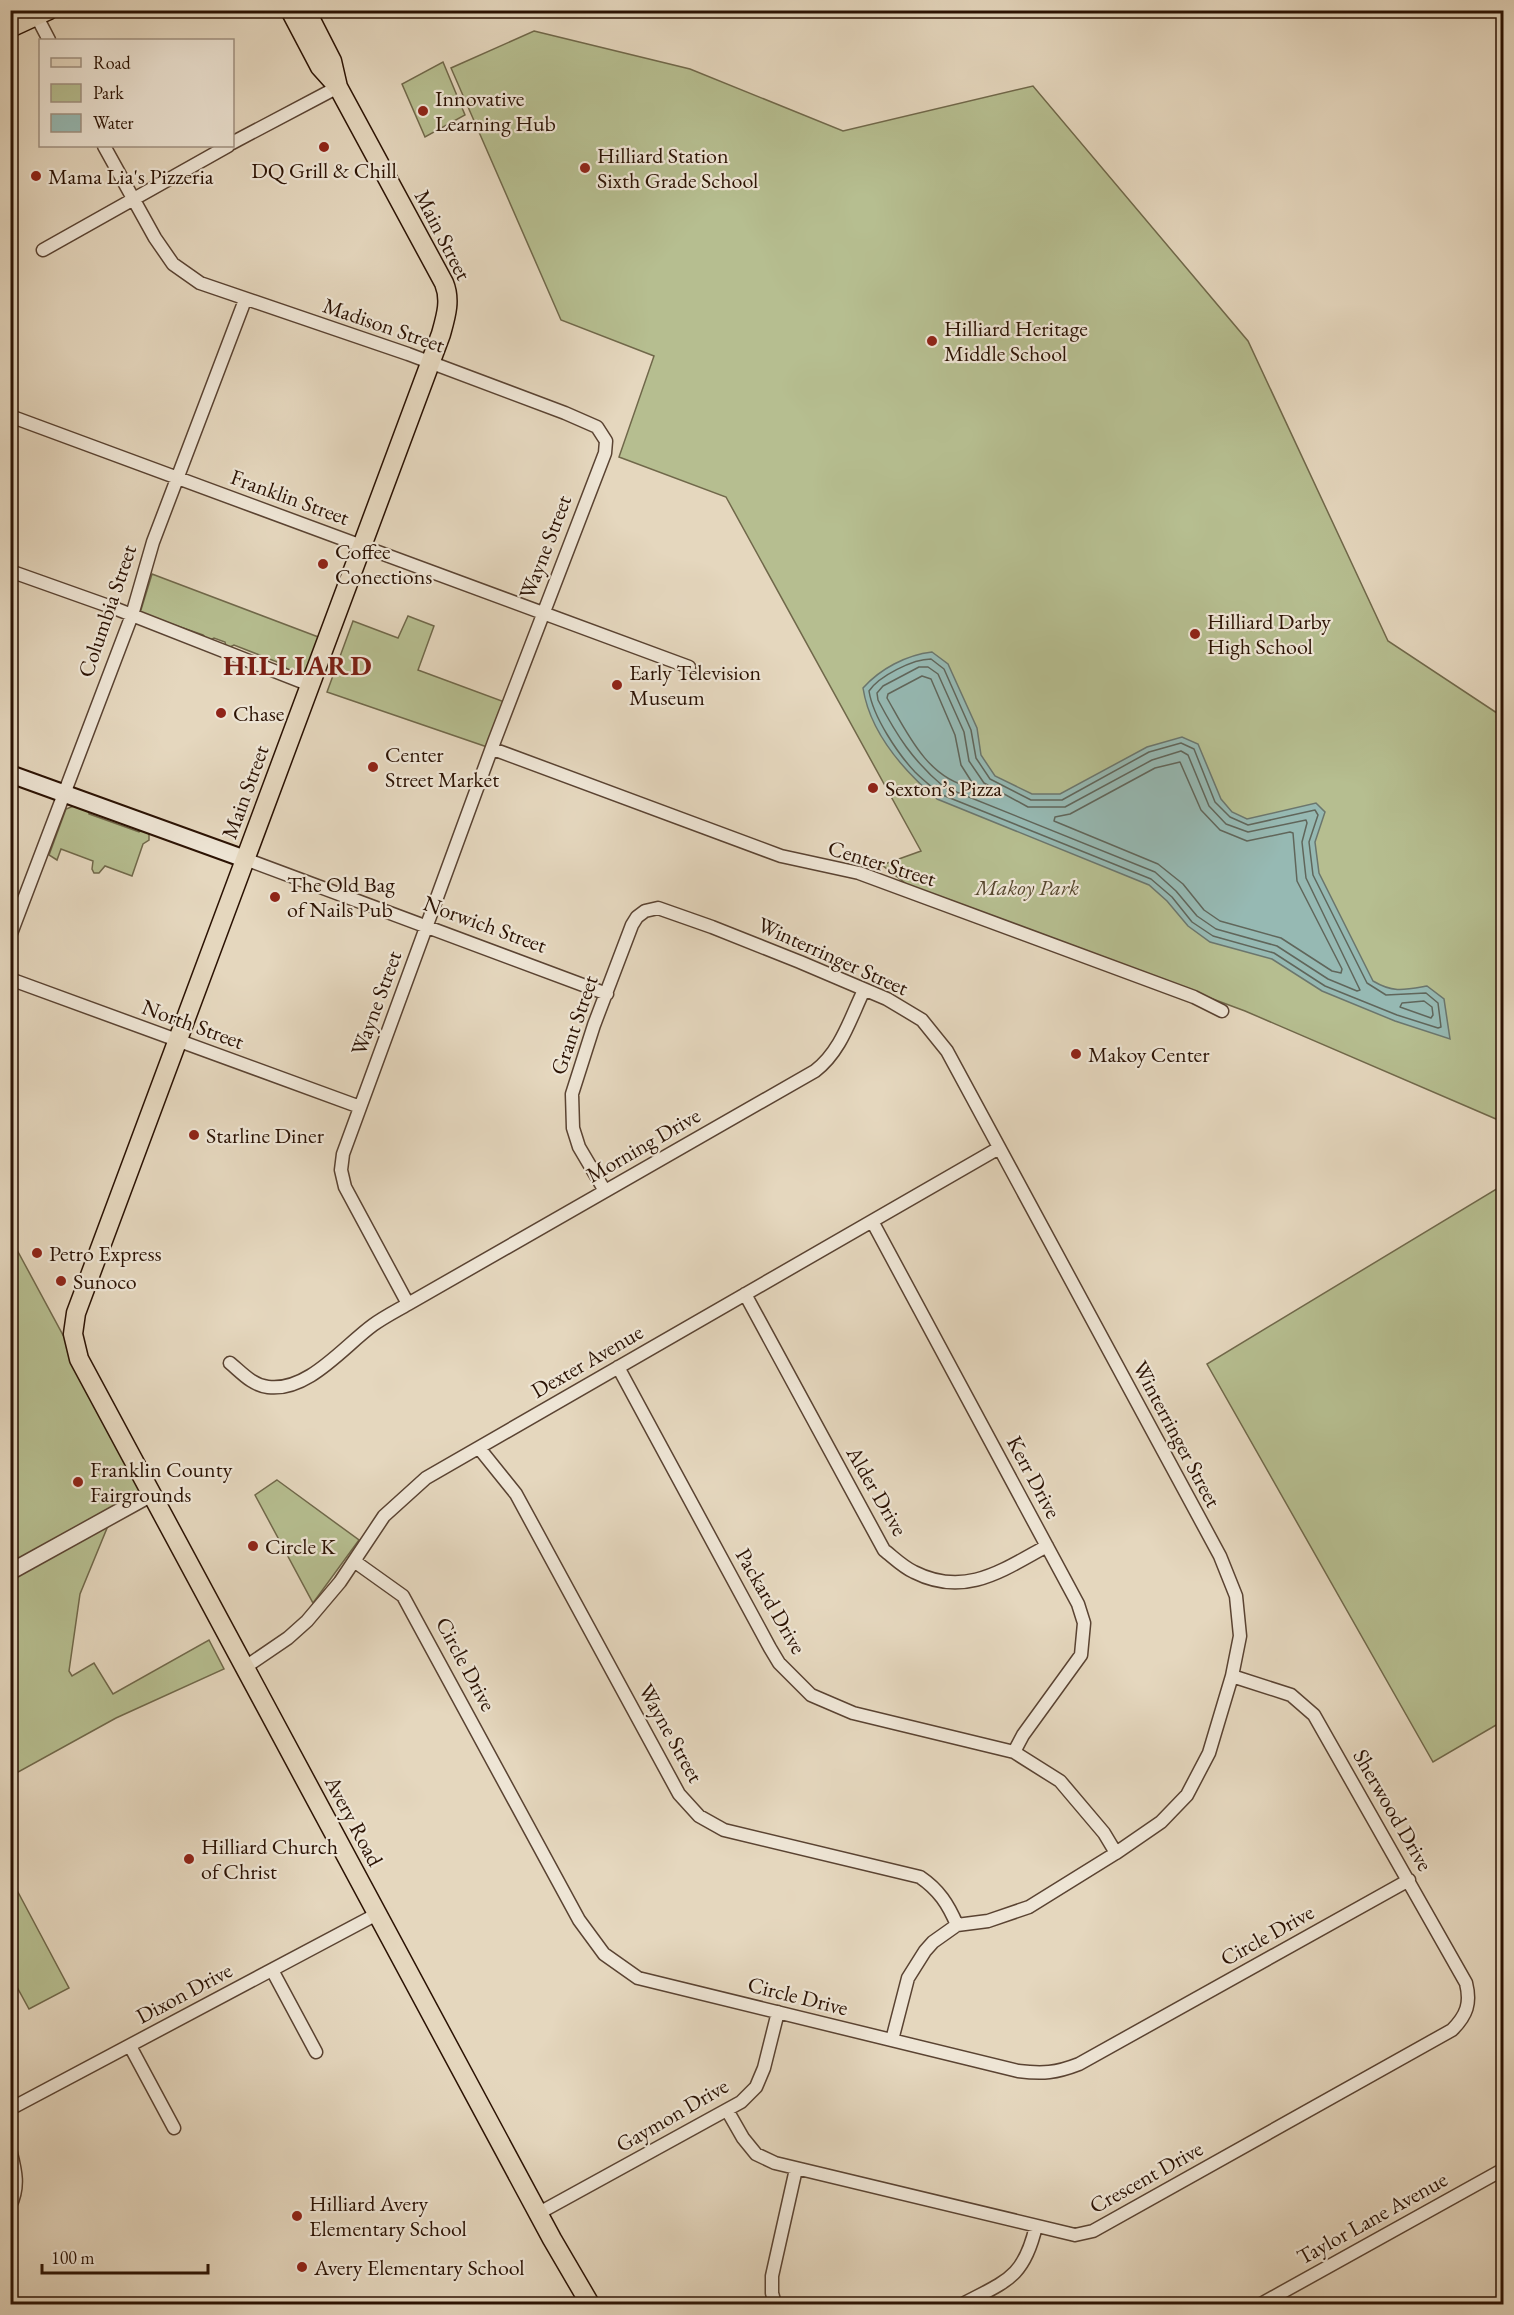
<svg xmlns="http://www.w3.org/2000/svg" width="1514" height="2315" font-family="'EB Garamond',serif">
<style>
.green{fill:#b6be90;stroke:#70684a;stroke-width:1.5}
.water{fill:#96b9b3;stroke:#6b766d;stroke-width:1.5}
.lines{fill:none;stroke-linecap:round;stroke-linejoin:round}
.shore{stroke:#60665b;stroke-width:1.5}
.minor-casing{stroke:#5a4332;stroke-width:15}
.tertiary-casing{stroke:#5a4332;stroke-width:18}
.secondary-casing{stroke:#2b1203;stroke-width:20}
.primary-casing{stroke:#2b1203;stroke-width:21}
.minor{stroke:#eee5d5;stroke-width:12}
.tertiary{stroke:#eee5d5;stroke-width:15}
.secondary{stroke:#eee5d5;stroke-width:16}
.primary{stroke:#e5d7be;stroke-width:18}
.poi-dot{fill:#8f2418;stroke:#eee5d5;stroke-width:2}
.labels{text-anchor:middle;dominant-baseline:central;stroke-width:4.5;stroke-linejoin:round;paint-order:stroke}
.poi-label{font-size:22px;fill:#2b1203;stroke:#eee5d5;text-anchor:start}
.street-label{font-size:22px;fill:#2b1203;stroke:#eee5d5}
.park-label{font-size:22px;font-style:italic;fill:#55462d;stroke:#eee5d5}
.district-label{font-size:28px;font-weight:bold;letter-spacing:1.5px;fill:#7a1f14;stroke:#eee5d5}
</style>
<rect width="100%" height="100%" fill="#e5d7be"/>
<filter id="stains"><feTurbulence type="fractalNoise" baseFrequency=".00333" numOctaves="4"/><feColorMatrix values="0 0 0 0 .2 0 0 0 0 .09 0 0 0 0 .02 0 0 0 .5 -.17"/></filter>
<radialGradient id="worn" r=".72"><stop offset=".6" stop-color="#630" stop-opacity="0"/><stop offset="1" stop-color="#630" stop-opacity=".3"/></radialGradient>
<path class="green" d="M 534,31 L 690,69 L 843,131 L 1033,86 L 1248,341 L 1388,641 L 1503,717 L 1503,1122 L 1245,1011 L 909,886 L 882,865 L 921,851 L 726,497 L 619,457 L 654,356 L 561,320 L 451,68 Z
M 443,62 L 465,115 L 425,137 L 402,84 Z
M 152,574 L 321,638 C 314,655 310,684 286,669 L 285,665 L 234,645 L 230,647 L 226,646 L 225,642 L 214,638 L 209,641 L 203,635 L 140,613 Z
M 408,616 L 434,626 L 418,670 L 510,704 L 493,749 L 327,692 L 353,621 L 398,638 Z
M 76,805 L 89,810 L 89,814 L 139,832 L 143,829 L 149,833 L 149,840 L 143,844 L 132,876 L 105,866 L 99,873 L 94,873 L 92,869 L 93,861 L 61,849 L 57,860 L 49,855 L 66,809 Z
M 1503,1185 L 1503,1721 L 1433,1762 L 1207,1364 Z
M 10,1237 L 63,1335 L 79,1359 L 151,1494 L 112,1516 L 80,1594 L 69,1671 L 72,1676 L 94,1663 L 113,1694 L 209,1640 L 224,1669 L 116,1718 L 11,1776 Z
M 277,1480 L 359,1540 L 313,1603 L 255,1495 Z
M 11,1879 L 69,1988 L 29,2009 L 11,1976 Z"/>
<path class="water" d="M 932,652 L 948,664 L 977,728 L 981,755 L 995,776 L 1032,794 L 1060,794 L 1147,747 L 1182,737 L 1198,744 L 1221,799 L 1232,812 L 1247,819 L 1316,803 L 1325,812 L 1315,842 L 1319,873 L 1373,981 C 1393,993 1404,990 1427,986 L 1444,999 L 1450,1039 L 1395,1021 L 1322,991 L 1272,959 L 1210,942 L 1188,926 L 1167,901 L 1149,885 L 937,799 C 904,771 870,733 863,688 C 880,669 906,655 932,652 Z"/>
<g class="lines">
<path class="shore" d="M 931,659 L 944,669 L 971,730 L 976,758 L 990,779 L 1031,800 L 1062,800 L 1149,752 L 1181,743 L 1194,749 L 1215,802 L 1230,817 L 1248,825 L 1315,810 L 1318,815 L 1309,842 L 1313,875 L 1367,983 L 1386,995 L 1426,993 L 1438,1003 L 1441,1027 L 1438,1028 L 1397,1015 L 1325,986 L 1274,953 L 1213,936 L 1192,922 L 1172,897 L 1151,879 L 940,794 C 932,787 923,780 915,772 C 898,754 873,717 869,691 C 879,676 913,659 931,659 Z
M 919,667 L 928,667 L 938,674 L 964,732 L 969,761 L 984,783 L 1028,807 L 1065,807 L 1152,760 L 1181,751 L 1188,755 L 1209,806 L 1226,824 L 1248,832 L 1306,820 L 1307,823 L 1302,842 L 1306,878 L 1360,990 L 1357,991 L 1328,979 L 1277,946 L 1216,929 L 1197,916 L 1176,891 L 1155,872 L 944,787 C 913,761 897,736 878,700 L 877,693 L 883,686 Z
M 922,676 L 931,679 L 955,735 L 961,765 L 973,784 L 971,787 C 928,779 907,733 887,698 L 888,694 Z
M 1180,762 L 1201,810 L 1220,830 L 1247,841 L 1290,832 L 1293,833 L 1297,881 L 1342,969 L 1341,973 L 1332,971 L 1281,938 L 1220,921 L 1204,910 L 1183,884 L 1158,864 L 1054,821 L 1055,817 L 1070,814 L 1155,768 Z
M 1424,1001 L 1432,1007 L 1433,1015 L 1431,1018 L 1400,1007 L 1402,1003 Z"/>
<defs>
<path id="minor" d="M 36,10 L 36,15 L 49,40
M 232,143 L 338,87
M 104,146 L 155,238 L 173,264 L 200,283 L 408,354 L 565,413 L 597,427 L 606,441 L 605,453 L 494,742 L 343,1154 L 341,1170 L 345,1187 L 408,1304
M 43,250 L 228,146
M 10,416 L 689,667
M 10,571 L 114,608 L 310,685
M 493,749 L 781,856 L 859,873 L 1194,997 L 1222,1011
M 245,859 L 607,994
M 10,936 L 132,615 L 153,542 L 245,300
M 10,979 L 360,1107
M 605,1191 L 579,1147 L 573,1128 L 572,1094 L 594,1025 L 632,925 L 637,917 L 645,911 L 658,908 L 712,927 L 800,962 L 887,999 L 922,1020 L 947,1051 L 1220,1556 L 1236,1596 L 1240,1636 L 1232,1676 L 1209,1753 L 1187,1795 L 1161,1822 L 1116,1853 L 1029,1907 L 988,1921 L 957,1925 L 933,1942 L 925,1951 L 908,1978 L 892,2040
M 872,1221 L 1078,1604 L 1084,1623 L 1081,1655 L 1023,1735 L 1014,1752
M 745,1294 L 884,1550 C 893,1557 903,1567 914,1572 C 965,1598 1003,1570 1047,1546
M 230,1363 C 242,1373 252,1385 268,1387 C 308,1392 343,1347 373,1325 C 384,1317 396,1311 408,1304 L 815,1071 C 841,1051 850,1019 864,990
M 618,1367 L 770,1648 L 779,1663 L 811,1695 L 853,1713 L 1014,1752 L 1060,1781 L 1104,1833 L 1116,1853
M 479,1448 L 516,1494 L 679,1794 L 699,1816 L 724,1830 L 920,1877 C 939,1890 948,1904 957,1925
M 354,1561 L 403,1596 L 579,1920 L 604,1954 L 638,1978 L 1018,2071 C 1043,2074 1056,2073 1079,2064 L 1409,1880
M 244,1668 L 288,1638 L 307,1621 L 340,1582 L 384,1516 L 426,1478 L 999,1148
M 272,1970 L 316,2052
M 130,2046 L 174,2128
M 10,2109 L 377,1914
M 727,2110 L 743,2138 L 756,2154 L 775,2163 L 1075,2235 L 1093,2231 L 1452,2030 C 1467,2015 1471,2003 1466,1983 L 1314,1715 L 1291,1695 L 1232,1676
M 10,2149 C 15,2169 20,2186 10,2206
M 539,2213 L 741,2102 L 756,2087 L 764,2068 L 778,2012
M 775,2304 L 772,2293 L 772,2276 L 796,2169
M 963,2304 C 1006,2281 1024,2278 1036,2226
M 1261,2304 L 1504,2169"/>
<path id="tertiary" d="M 10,1572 L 151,1494"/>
<path id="secondary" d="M 10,774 L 245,859"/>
<path id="primary" d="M 290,10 L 320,67 L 338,87 L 444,283 C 451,300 446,316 441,334 L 76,1313 L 73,1334 L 79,1359 L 552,2239 L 590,2304
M 306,10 L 332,61 L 338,87
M 10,28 L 49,10"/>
</defs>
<use href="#minor" class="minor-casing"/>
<use href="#tertiary" class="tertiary-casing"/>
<use href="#secondary" class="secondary-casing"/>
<use href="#primary" class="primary-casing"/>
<use href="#minor" class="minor"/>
<use href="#tertiary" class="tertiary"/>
<use href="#secondary" class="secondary"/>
<use href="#primary" class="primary"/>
</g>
<g class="poi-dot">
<circle cx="423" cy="111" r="6"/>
<circle cx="324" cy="147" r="6"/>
<circle cx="585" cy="168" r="6"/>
<circle cx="36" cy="176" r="6"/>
<circle cx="932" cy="341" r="6"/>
<circle cx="323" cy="564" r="6"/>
<circle cx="1195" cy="634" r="6"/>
<circle cx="617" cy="685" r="6"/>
<circle cx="221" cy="713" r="6"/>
<circle cx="373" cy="767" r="6"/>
<circle cx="873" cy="788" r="6"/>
<circle cx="275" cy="897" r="6"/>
<circle cx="1076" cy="1054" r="6"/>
<circle cx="194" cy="1135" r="6"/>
<circle cx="37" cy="1253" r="6"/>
<circle cx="61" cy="1281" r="6"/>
<circle cx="78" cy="1482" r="6"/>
<circle cx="253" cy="1546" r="6"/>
<circle cx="189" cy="1859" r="6"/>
<circle cx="297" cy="2216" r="6"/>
<circle cx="302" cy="2267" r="6"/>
</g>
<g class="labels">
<g class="poi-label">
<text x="435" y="98">Innovative<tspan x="435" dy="25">Learning Hub</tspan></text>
<text x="597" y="155">Hilliard Station<tspan x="597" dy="25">Sixth Grade School</tspan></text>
<text x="324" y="170" text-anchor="middle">DQ Grill &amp; Chill</text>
<text x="48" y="176">Mama Lia's Pizzeria</text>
<text x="944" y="328">Hilliard Heritage<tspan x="944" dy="25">Middle School</tspan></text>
<text x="335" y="551">Coffee<tspan x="335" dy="25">Conections</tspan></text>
<text x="1207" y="621">Hilliard Darby<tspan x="1207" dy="25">High School</tspan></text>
<text x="629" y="672">Early Television<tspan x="629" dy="25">Museum</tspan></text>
<text x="233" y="713">Chase</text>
<text x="385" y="754">Center<tspan x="385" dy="25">Street Market</tspan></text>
<text x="885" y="788">Sexton’s Pizza</text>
<text x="287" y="884">The Old Bag<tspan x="287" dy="25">of Nails Pub</tspan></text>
<text x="1088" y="1054">Makoy Center</text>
<text x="206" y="1135">Starline Diner</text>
<text x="49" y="1253">Petro Express</text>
<text x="73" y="1281">Sunoco</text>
<text x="90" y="1469">Franklin County<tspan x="90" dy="25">Fairgrounds</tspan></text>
<text x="265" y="1546">Circle K</text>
<text x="201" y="1846">Hilliard Church<tspan x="201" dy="25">of Christ</tspan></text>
<text x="309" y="2203">Hilliard Avery<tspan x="309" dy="25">Elementary School</tspan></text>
<text x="314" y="2267">Avery Elementary School</text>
</g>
<g class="street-label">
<text transform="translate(443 235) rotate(63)">Main Street</text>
<text transform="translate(384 325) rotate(19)">Madison Street</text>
<text transform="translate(290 497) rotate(20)">Franklin Street</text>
<text transform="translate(545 547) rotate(-69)">Wayne Street</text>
<text transform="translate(107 611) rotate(-71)">Columbia Street</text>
<text transform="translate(245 792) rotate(-70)">Main Street</text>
<text transform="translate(882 863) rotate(17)">Center Street</text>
<text transform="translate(485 924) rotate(20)">Norwich Street</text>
<text transform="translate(833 956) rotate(24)">Winterringer Street</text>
<text transform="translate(376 1003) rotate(-70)">Wayne Street</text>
<text transform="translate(193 1024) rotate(20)">North Street</text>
<text transform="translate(574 1025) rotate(-71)">Grant Street</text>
<text transform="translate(643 1145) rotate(-30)">Morning Drive</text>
<text transform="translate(587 1361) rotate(-30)">Dexter Avenue</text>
<text transform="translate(1177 1434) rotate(62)">Winterringer Street</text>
<text transform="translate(1034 1477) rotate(62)">Kerr Drive</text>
<text transform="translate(877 1491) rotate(60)">Alder Drive</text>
<text transform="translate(771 1601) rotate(60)">Packard Drive</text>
<text transform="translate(466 1664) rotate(62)">Circle Drive</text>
<text transform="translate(671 1733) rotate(61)">Wayne Street</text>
<text transform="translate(1393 1810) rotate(60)">Sherwood Drive</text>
<text transform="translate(354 1821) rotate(62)">Avery Road</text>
<text transform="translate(1267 1935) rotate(-29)">Circle Drive</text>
<text transform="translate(184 1993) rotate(-28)">Dixon Drive</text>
<text transform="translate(798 1996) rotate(14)">Circle Drive</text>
<text transform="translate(672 2115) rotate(-30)">Gaymon Drive</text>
<text transform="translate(1146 2177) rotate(-29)">Crescent Drive</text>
<text transform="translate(1372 2218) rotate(-29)">Taylor Lane Avenue</text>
</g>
<g class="park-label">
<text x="1027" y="887">Makoy Park</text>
</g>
<g class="district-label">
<text x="298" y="665">HILLIARD</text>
</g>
</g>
<rect width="1514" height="2315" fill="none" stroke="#e5d7be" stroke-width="36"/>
<rect x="12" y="12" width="1490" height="2291" fill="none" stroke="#2b1203" stroke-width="3"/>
<rect x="18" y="18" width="1478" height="2279" fill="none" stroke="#2b1203" stroke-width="1.5"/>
<rect x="39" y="39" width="195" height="108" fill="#eee5d5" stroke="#a09181" stroke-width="1.5"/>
<rect x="51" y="58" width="30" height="9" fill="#e5d7be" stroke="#a09181" stroke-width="1.5"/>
<text x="93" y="69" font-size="18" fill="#2b1203">Road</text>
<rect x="51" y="84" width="30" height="18" fill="#b6be90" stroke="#a09181" stroke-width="1.5"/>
<text x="93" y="99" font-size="18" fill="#2b1203">Park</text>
<rect x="51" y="114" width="30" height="18" fill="#96b9b3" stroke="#a09181" stroke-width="1.5"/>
<text x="93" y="129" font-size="18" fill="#2b1203">Water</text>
<path d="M42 2264v9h166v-9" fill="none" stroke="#2b1203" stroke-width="3"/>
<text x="51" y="2264" font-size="18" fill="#2b1203" stroke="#eee5d5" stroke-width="4.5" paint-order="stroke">100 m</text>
<rect width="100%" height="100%" filter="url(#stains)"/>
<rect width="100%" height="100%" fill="url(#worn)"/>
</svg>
